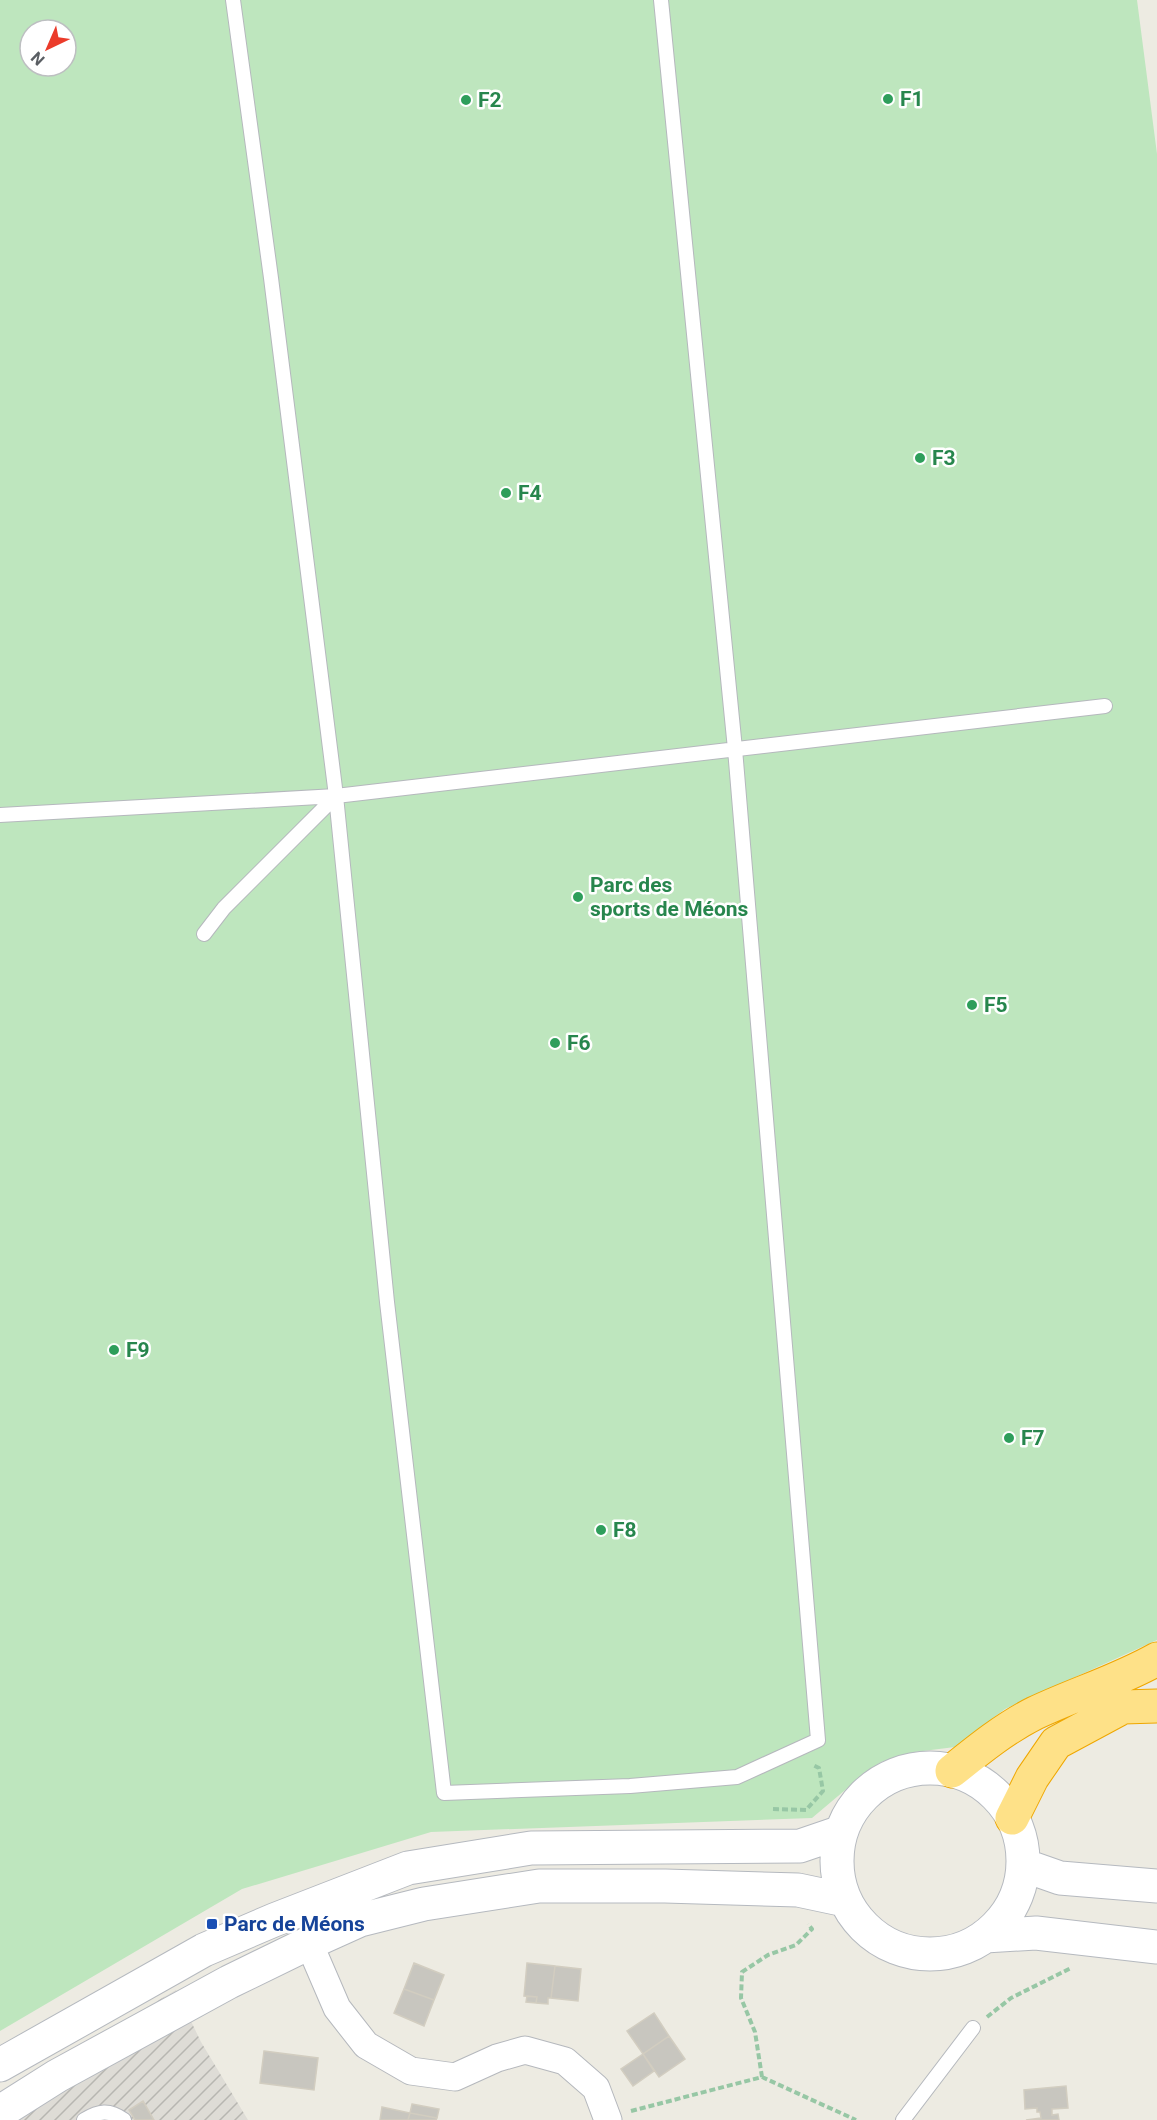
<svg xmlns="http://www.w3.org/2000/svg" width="1157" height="2120" font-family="Roboto,sans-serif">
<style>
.industrial{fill:url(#industrial-furrows)}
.garden{fill:#bee6be;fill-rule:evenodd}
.building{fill:#c8c6bf;stroke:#d2cdc0;stroke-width:1.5}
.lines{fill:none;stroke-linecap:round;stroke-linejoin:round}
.lane-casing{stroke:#b5b8bd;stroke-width:16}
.street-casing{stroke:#b5b8bd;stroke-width:29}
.secondary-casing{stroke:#b5b9bf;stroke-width:35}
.highway-casing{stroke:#efa700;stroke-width:35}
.path{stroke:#97c7a5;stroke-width:4;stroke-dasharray:6 3;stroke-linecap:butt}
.lane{stroke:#fff;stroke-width:14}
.street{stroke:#fff;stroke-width:27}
.secondary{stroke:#fff;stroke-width:33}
.highway{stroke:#fee188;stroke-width:33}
.leisure-dot{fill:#2e9e5b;stroke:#fff;stroke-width:2}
.transit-dot{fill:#1a4fb4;stroke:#fff;stroke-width:2}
.labels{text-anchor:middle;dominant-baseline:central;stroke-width:5;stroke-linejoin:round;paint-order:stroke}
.leisure-label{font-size:21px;font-weight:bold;fill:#27864d;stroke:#fff;text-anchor:start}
.transit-label{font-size:21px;font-weight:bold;fill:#164399;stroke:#fff;text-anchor:start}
</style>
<defs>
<pattern id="industrial-furrows" width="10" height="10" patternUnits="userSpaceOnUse" patternTransform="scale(1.5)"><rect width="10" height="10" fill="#dedcd6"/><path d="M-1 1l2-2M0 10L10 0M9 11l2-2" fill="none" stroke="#b7b6b1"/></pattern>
</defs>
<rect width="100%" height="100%" fill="#edebe2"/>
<path class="industrial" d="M 176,1990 L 201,2042 L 248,2120 L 0,2120 L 0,2093 Z"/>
<path class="garden" d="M 0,0 L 1137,0 L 1157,154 L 1157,1640 L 1005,1709 L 955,1747 L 915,1752 L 881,1762 L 863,1775 L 812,1818 L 431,1832 L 242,1889 L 0,2031 ZM 30,30 L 66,30 L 66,66 L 30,66 Z"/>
<path class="building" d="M 414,1963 L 444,1975 L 434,2000 L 404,1989 Z
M 527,1963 L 555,1966 L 551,1998 L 548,1998 L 548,2004 L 536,2003 L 537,1997 L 524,1996 Z
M 555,1966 L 581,1969 L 578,2001 L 551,1998 Z
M 404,1989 L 434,2000 L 424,2026 L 394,2013 Z
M 527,1996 L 537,1997 L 536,2003 L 526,2002 Z
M 654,2013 L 669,2036 L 643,2054 L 627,2031 Z
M 669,2036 L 685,2059 L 659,2077 L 643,2054 Z
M 264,2051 L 318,2058 L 314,2090 L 260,2083 Z
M 643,2054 L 654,2071 L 633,2086 L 621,2069 Z
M 1066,2086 L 1068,2108 L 1052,2109 L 1052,2115 L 1058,2114 L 1059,2120 L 1026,2120 L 1041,2118 L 1040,2112 L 1037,2112 L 1037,2108 L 1025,2109 L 1024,2090 Z
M 143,2101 L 154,2120 L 135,2120 L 129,2110 Z
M 412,2104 L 439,2109 L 437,2118 L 410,2113 Z
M 382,2107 L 410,2113 L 408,2120 L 380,2120 Z
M 410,2113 L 437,2118 L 436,2120 L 408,2120 Z"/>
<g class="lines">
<defs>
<path id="lane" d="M 336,796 L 387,1302 L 444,1793 L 630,1786 L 737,1777 L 818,1740 L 735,749 L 661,0
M 0,815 L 336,796 L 1105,706
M 204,934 L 224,908 L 336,796 L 271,278 L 233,0
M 84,2120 C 99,2111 109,2109 124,2120
M 903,2120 L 973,2028"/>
<path id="street" d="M 309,1943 L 337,2008 L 366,2045 L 411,2071 L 455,2077 L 497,2058 L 525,2050 L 565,2061 L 596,2088 L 608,2120"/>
<path id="secondary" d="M837 1861a93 93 0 1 1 186 0a93 93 0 1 1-186 0Z
M 1023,1865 L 1060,1878 L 1157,1886
M 985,1936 L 1036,1933 L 1157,1947
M 0,2065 L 204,1950 L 274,1920 L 408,1868 L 531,1848 L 800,1846 L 841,1832
M 0,2112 L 57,2076 L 229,1982 L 309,1943 L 360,1920 L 424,1904 L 539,1886 L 665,1886 L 798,1890 L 845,1900"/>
<path id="highway" d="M 952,1771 C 978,1750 1005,1728 1035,1713 C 1075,1694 1118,1681 1157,1659
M 1012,1818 L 1032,1778 L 1056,1743 L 1123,1707 L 1157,1706"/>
</defs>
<use href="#lane" class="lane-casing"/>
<use href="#street" class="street-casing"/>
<use href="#secondary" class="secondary-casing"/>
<use href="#highway" class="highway-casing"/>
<path class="path" d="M 773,1809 L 806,1810 L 823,1791 L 819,1768 L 813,1765
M 987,2017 L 1011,1998 L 1071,1968
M 762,2077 L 755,2032 L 741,1998 L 742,1972 L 768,1955 L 796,1945 L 812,1929 L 808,1924
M 631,2111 L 762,2077 L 856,2120"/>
<use href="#lane" class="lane"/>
<use href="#street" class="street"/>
<use href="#secondary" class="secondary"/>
<use href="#highway" class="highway"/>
</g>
<g class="leisure-dot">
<circle cx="888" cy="99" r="6"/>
<circle cx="466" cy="100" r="6"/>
<circle cx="920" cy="458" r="6"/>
<circle cx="506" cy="493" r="6"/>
<circle cx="578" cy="897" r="6"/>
<circle cx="972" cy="1005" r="6"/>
<circle cx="555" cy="1043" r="6"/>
<circle cx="114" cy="1350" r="6"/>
<circle cx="1009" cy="1438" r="6"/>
<circle cx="601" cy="1530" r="6"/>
</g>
<rect class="transit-dot" x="206" y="1918" width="12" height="12" rx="3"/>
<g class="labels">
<g class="leisure-label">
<text x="900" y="99">F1</text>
<text x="478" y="100">F2</text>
<text x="932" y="458">F3</text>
<text x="518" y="493">F4</text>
<text x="590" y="885">Parc des<tspan x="590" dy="24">sports de Méons</tspan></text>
<text x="984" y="1005">F5</text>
<text x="567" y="1043">F6</text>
<text x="126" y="1350">F9</text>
<text x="1021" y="1438">F7</text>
<text x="613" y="1530">F8</text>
</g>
<g class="transit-label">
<text x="224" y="1924">Parc de Méons</text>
</g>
</g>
<g transform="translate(48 48) rotate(224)"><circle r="28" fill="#ffffff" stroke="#bdbfc1" stroke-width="1.5"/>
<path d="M0-4.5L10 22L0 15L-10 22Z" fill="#eb3b2a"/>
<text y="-9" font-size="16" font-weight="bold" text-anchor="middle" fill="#5a5e63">N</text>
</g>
</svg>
